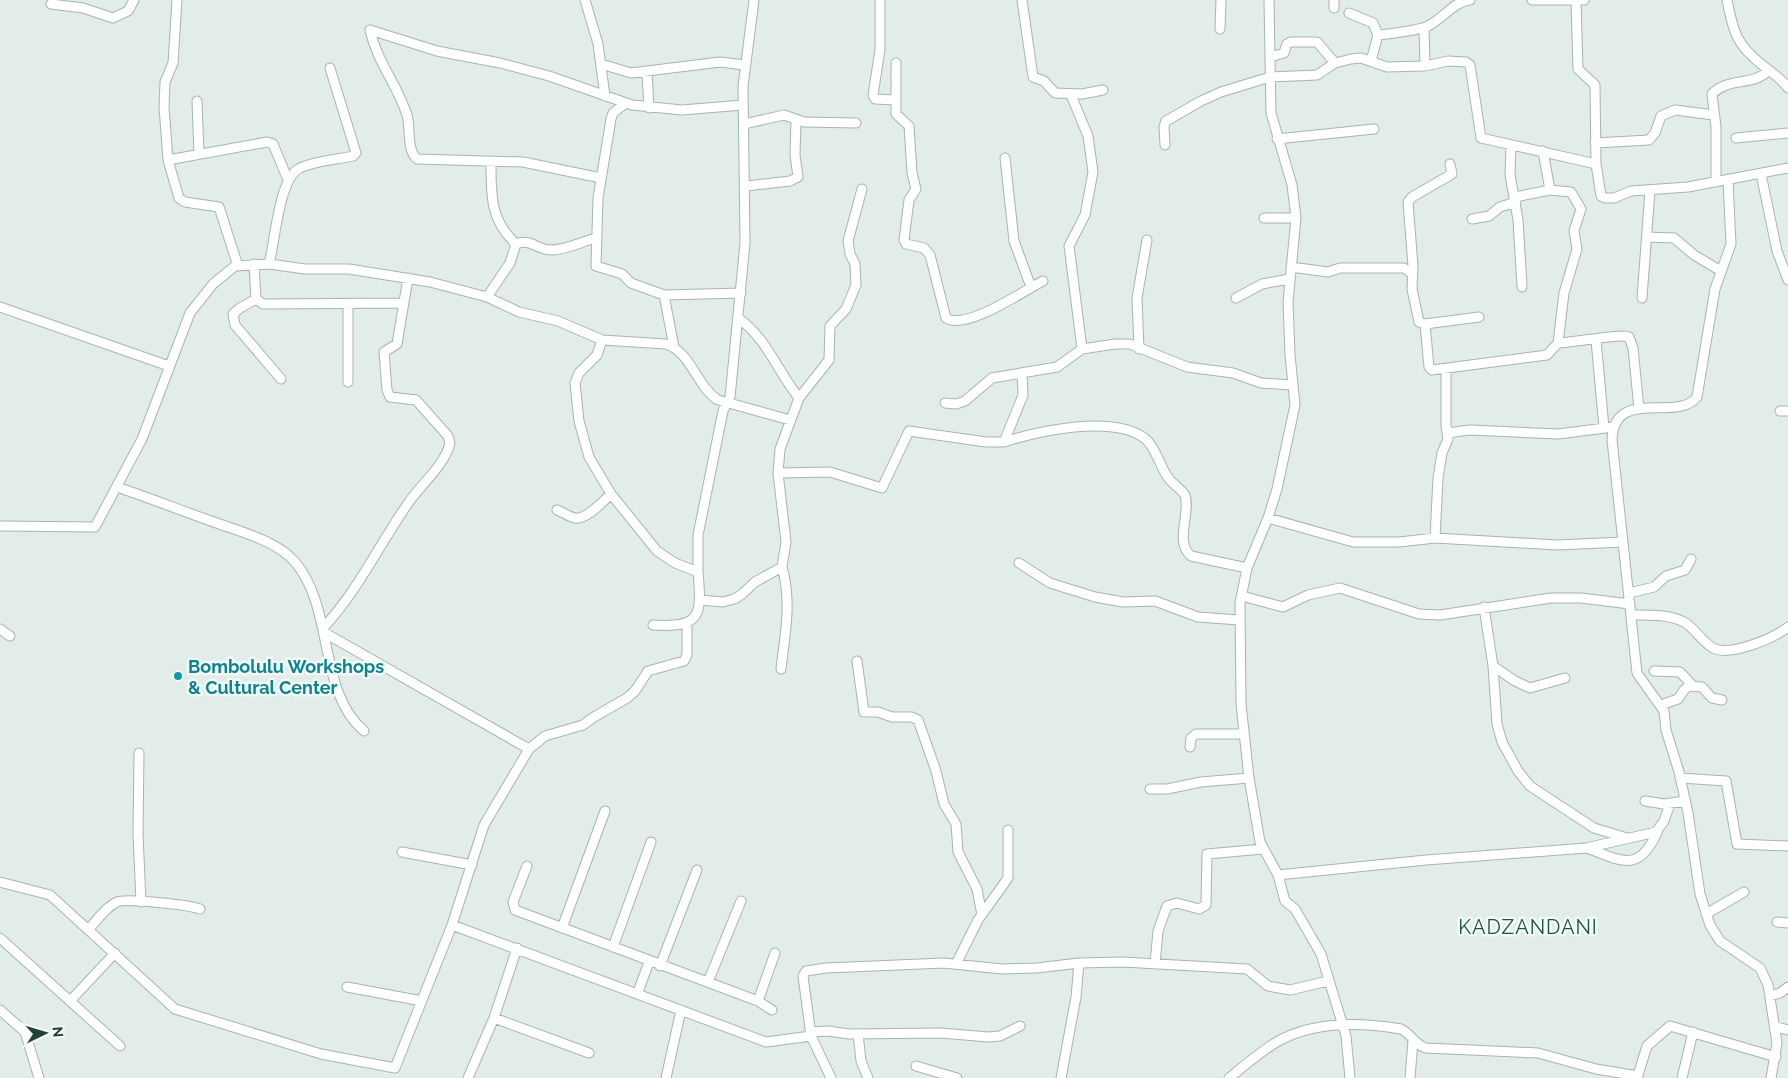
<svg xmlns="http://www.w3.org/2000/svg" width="1788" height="1078" font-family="Raleway,sans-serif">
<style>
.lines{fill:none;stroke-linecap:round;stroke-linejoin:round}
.minor-casing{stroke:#a4b6b0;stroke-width:11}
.minor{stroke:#fff;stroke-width:9}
.culture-dot{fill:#0f9aa8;stroke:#f3faf6;stroke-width:2}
.labels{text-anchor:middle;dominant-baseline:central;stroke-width:5;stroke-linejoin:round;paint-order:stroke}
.culture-label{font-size:18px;font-weight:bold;fill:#0d838f;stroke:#f3faf6;text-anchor:start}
.quarter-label{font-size:20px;letter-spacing:1px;fill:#1b5446;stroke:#f3faf6}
</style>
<rect width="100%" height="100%" fill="#e2ede9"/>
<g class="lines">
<defs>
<path id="minor" d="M 177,0 L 173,63 L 165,82 L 164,107 L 168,160 L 179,198 L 185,202 L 219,207 L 238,266
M 585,0 L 598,44 L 605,96
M 880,0 L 880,50 L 873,95 L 875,99 L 896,100
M 1022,0 L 1033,77 L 1044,81 L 1055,93 L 1082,94 L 1103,90
M 1269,0 L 1271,113 L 1292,185 L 1296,218 L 1288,302 L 1290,355 L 1295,405 L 1277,489 L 1268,518 L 1247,568 L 1240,603 L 1241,704 L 1249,778 L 1260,842 L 1278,875 L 1285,901 L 1295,909 L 1321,954 L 1346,1036 L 1350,1078
M 1334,0 L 1334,8
M 1532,0 L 1584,0
M 1727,0 C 1733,31 1736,44 1761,64 C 1771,72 1781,78 1788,88
M 1576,1 L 1578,69 L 1595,85 L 1596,164 L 1601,196 L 1605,198 L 1614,198 L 1631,191 L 1688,187 L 1788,168
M 51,4 L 83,8 L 113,18 L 128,11 L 134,0
M 1349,13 L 1373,23 L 1378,35 C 1388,34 1421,30 1428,26 C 1444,18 1453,2 1470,0
M 1424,28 L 1425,66
M 1220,29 L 1221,0
M 370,30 L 437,51 L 500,63 L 549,76 L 632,105 L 682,110 L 743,105
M 370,30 C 377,62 397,84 407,115 C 411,128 406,149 417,159 L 523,162 L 601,178
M 1270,57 L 1284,53 L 1287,44 L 1291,42 L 1317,42 L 1335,63
M 1371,61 L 1378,35
M 896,63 L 896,114 L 909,126 L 912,173 L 916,189 L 909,200 L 904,240 L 906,244 L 924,248 L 930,255 L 946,318 C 966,331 1023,291 1043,281
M 601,64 L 631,73 L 720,62 L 745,65
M 647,72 L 649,108
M 1071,95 L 1088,136 L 1093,172 L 1085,215 L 1069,246 L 1082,349
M 197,101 L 199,154
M 626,103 L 613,113 L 611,119 L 598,198 L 596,266 L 622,274 L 631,283 L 664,295 L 741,293
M 744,124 L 784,115 L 804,122 L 856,123
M 1736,138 L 1788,133
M 1277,139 L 1374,129
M 1595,143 L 1649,140 L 1655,133 L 1661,116 L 1675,110 L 1714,115
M 1165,145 L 1164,127 L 1166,121 L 1201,101 L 1221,92 L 1270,77 L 1317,75 L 1335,63 L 1351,59 L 1361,58 L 1387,67 L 1425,66 L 1448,61 L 1466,62 L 1470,65 L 1481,138 L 1596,164
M 1511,145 L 1510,175 L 1518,220 L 1522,287
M 1005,158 L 1014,241 L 1031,287
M 168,160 L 267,142 L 273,144 L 288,180
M 491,161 C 491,195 490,220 516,244
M 1450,164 L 1452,174 L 1412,197 L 1408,202 L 1413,266 L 1412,289 L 1419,322 L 1425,324 L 1429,367 L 1432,370 L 1547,355 L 1558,343 L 1564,293 L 1577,249 L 1574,231 L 1581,209 L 1571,192 L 1550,190 L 1543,151
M 1761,174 L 1777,251 L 1788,280
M 1728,180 L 1731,244 L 1715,289 L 1697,397 C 1677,423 1614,386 1612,440 L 1637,673 L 1664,711 L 1666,730 L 1679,772 L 1688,813 L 1700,894 L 1710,925 L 1720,941 L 1760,968 L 1768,985 L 1777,1043 L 1771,1078
M 1716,182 L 1716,127 L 1712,94 C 1730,76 1753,87 1769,70
M 746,186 L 790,181 L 798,177 L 795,155 L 796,120
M 1515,197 L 1550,190
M 1264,218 L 1296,218
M 1472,219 L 1489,216 L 1500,207 L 1516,202
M 1647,237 L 1674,238 L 1694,255 L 1721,271
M 254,264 L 256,299 L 263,304 L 403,303
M 269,264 C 275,242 279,177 300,168 C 317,160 335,160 353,156 L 356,153 L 330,68
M 1291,267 L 1328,272 L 1340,268 L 1404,268 L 1412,274
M 664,295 L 674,347
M 487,297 L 510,263 L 516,244 C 530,238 536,249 550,250 C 567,250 580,242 596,238
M 1236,298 L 1262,284 L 1289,279
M 1642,298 L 1650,190
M 256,299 L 240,308 L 233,314 L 235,325 L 281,379
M 348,305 L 348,382
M 0,307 L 169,366
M 738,318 C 766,337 778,372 799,398
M 1425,324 L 1479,317
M 602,340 L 597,355 L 579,373 L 575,383 L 579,421 L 589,457 L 611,494 L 657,551 L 675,563 L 698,572 C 702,616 701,628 653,625
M 1596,340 L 1604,428
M 1558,343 C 1571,343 1622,333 1629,337 L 1633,348 L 1639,409
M 1139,349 L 1137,298 L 1147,240
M 945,403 L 956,404 L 965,401 L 992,378 L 1057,367 L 1082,349 L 1115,344 L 1130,344 L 1187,367 L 1233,373 L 1261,383 L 1292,385
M 1780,411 L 1788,411
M 1447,433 L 1470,430 L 1558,434 L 1613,427
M 1004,442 C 1039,431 1110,415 1143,437 C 1155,445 1159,464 1167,476 C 1171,483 1180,488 1185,495 C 1191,513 1174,542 1191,556 L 1247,568
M 778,473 L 830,472 L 882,488 L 909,431 L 986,442 L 1004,442 L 1023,395 L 1022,374
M 117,487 C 150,498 182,511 214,522 C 240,532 276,540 295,562 C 335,609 317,691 364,731
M 557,510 C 563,512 569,517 575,518 C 587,520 603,501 611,494
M 1268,518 L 1353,542 L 1399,542 L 1435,538 L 1557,545 L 1623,542
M 0,526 L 95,527 L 142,439 L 190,313 L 213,284 L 235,266 L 269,264 L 305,269 L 349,269 L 430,282 L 487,297 L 519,312 L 558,321 L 602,340 L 666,344 C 691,352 697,387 718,400 L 790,420
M 1435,538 L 1438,478 L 1442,453 L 1448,439 L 1446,425 L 1446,369
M 1019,563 L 1050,583 L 1095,597 L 1123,602 L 1155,601 L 1198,617 L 1239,620
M 698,572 L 698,535 L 723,411 L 730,397 L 745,243 L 743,86 L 754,0
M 1629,593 L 1654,587 L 1666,576 L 1685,570 L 1691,559
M 1242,596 L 1283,607 L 1308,595 L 1340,588 L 1419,614 L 1440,615 L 1551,598 L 1581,598 L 1630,604
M 699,600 L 723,602 L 734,599 L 741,595 L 755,582 L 782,567 L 786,542 L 778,473 L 780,449 L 799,398 L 829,360 L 830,326 L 846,309 L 856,285 L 855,264 L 850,254 L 848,241 L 862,189
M 1484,607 L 1493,666 L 1497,724 L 1502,742 L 1518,771 L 1530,786 L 1594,828 L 1627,838
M 1631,615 C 1647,615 1669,614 1684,622 C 1695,628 1701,641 1713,648 C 1730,657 1774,638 1788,627
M 323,628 C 358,591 380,543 409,502 C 422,483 445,465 450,443 L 448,436 L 416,400 L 390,397 L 387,390 L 384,352 L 397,344 L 408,278
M 0,629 L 10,636
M 325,633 L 529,749
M 857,661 L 864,712 L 878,712 L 892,717 L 912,717 L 918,720 L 936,771 L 944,804 L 956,824 L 958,852 L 977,889 L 982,915
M 1493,666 L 1515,681 L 1530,688 L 1565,678
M 781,669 C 785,633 792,602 782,567
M 1654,671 L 1680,672 L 1693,686
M 1661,705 L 1678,699 L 1684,690 L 1689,686 L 1702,687 L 1712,698 L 1722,700
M 1190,747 L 1191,738 L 1196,734 L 1243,734
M 139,753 L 138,834 L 141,902
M 1680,778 L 1726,781 L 1737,844 L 1788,846
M 1150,789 L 1167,789 L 1201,782 L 1249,778
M 1645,801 L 1664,804 L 1685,801
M 1587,848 C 1623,862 1640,873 1658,830
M 402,852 L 472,865
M 527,866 L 513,902 L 515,910 L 758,1001 L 772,1010
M 1278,875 L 1426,860 L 1586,848 L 1656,832 L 1664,821 L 1670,804
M 0,882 L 50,895 L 175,1009 L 321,1054 L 395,1068 L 452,925 L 484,825 L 529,749 L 545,736 L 583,725 L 594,717 L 627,698 L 635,691 L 648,671 L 684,661 L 687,655 L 687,623
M 1706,914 L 1744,892
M 1777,922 L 1788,923
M 452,925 L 766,1042 L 811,1036 L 831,1078
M 562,928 L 605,811
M 89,929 C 97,920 106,907 117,902 C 125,898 190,905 200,909
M 0,938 L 120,1046
M 613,947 L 651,842
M 956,964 L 978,920 L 1008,878 L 1008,830
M 1155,964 L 1158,931 L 1167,906 L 1177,903 L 1199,909 L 1206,905 L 1207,854 L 1263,849
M 660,966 L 697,870
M 708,982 L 741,901
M 347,987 L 422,1001
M 638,992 L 649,962
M 1770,996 L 1780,993 L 1788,987
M 71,1000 L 115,953
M 758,1001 L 775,953
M 0,1010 L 25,1032 L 39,1078
M 494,1018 L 589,1053
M 1776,1027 L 1788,1030
M 810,1032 L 828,1031 L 849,1034 L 941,1033 L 988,1037 L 1000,1036 L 1020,1026
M 858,1034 L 861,1061 L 868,1078
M 811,1036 L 803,976 L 806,971 L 826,968 L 944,963 L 1002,969 L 1037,968 L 1079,963 L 1123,962 L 1247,969 L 1268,986 L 1290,990 L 1328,981
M 916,1066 L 957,1078
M 468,1078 L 494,1018 L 517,948
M 666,1078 L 681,1010
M 1061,1078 L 1076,997 L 1079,963
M 1229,1078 C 1244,1066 1259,1053 1275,1043 C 1312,1021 1360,1022 1401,1029 C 1412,1034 1414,1045 1426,1048 L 1538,1053 L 1596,1069 L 1638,1076
M 1410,1078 L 1413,1041
M 1637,1078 L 1647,1046 L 1670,1026 L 1776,1057
M 1682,1078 L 1693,1032"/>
</defs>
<use href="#minor" class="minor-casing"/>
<use href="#minor" class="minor"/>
</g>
<circle class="culture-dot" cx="178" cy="676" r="5"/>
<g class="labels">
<g class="culture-label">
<text x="188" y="666">Bombolulu Workshops<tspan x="188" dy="21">&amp; Cultural Center</tspan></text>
</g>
<g class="quarter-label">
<text x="1528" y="927">KADZANDANI</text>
</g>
</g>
<g transform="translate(45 1033) rotate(85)" stroke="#f3faf6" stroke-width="4" paint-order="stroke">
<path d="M0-4L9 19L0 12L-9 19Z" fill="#214038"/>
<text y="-8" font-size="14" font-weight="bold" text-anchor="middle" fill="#214038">N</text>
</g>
</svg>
